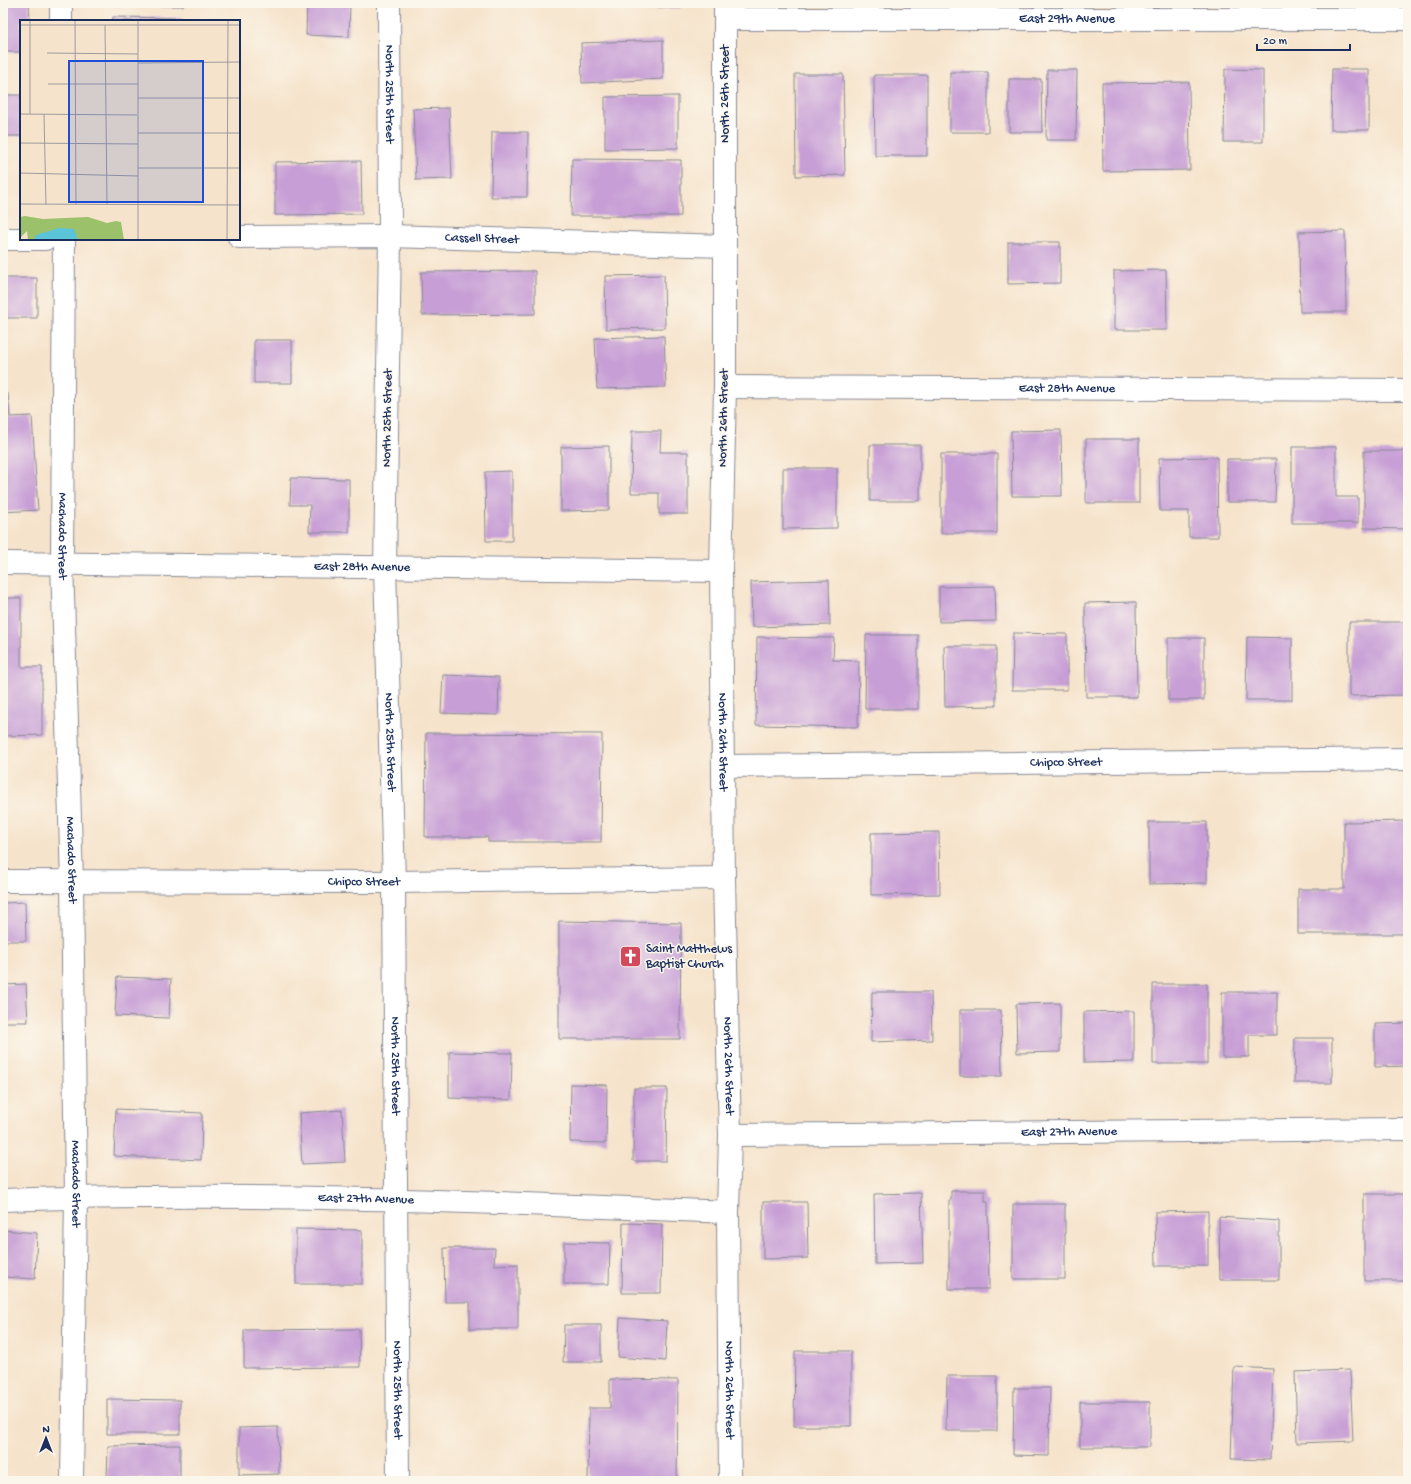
<svg xmlns="http://www.w3.org/2000/svg" width="1411" height="1484" font-family="'Gochi Hand',sans-serif">
<style>
.building{fill:#c79fd6}
.lines{fill:none;stroke-linecap:round;stroke-linejoin:round}
.minor-casing{stroke:#888994;stroke-width:24}
.minor{stroke:#fff;stroke-width:22}
.labels{text-anchor:middle;dominant-baseline:central;stroke-width:3;stroke-linejoin:round;paint-order:stroke}
.street-label{font-size:13px;fill:#1b2f5e;stroke:#fbf7ec}
.poi-label{font-size:13px;fill:#1b2f5e;stroke:#fbf7ec;text-anchor:start}
.inset-road{fill:none;stroke:#9e9b9f;stroke-width:1}
.view{fill:#1d4ed8;fill-opacity:0.15;stroke:#1d4ed8;stroke-width:2}
.inset-edge{fill:none;stroke:#1b2f5e;stroke-width:2}
</style>
<rect width="100%" height="100%" fill="#fbf7ec"/>
<filter id="ink" filterUnits="userSpaceOnUse"><feTurbulence type="fractalNoise" baseFrequency=".025" numOctaves="2"/><feDisplacementMap in="SourceGraphic" scale="8" xChannelSelector="R" yChannelSelector="G"/><feConvolveMatrix kernelMatrix="1 2 1 2 8 2 1 2 1" color-interpolation-filters="sRGB"/></filter>
<filter id="wash" filterUnits="userSpaceOnUse"><feTurbulence type="fractalNoise" baseFrequency=".012" numOctaves="4" result="noise"/><feDisplacementMap in="SourceGraphic" scale="16" xChannelSelector="R" yChannelSelector="G"/><feGaussianBlur stdDeviation="0.9" result="paint"/><feColorMatrix in="noise" values="0 0 0 0 0 0 0 0 0 0 0 0 0 0 0 0 0 1.4 0 .05"/><feComposite in="paint" operator="in"/></filter>
<g filter="url(#wash)">
<rect width="100%" height="100%" fill="#f6e3cb"/>
<g id="blocks">
<path class="building" d="M 3,3 L 29,3 L 30,21 L 21,21 L 21,52 L 3,52 Z
M 116,3 L 184,3 L 184,6 L 116,6 Z
M 307,3 L 350,3 L 349,37 L 306,35 Z
M 611,3 L 681,3 L 681,8 L 611,7 Z
M 113,17 L 182,18 L 182,21 L 112,21 Z
M 663,40 L 663,79 L 582,83 L 581,43 Z
M 1225,69 L 1263,70 L 1263,142 L 1224,142 Z
M 1332,69 L 1369,69 L 1369,130 L 1331,130 Z
M 1047,70 L 1077,70 L 1076,140 L 1046,140 Z
M 950,72 L 988,72 L 988,132 L 950,132 Z
M 795,74 L 843,74 L 845,175 L 796,176 Z
M 874,75 L 927,75 L 927,156 L 875,156 Z
M 1009,79 L 1041,79 L 1042,132 L 1009,132 Z
M 1189,82 L 1190,170 L 1103,171 L 1102,83 Z
M 3,95 L 21,95 L 21,136 L 3,136 Z
M 678,96 L 678,148 L 605,149 L 605,97 Z
M 449,108 L 452,179 L 416,180 L 413,109 Z
M 492,132 L 528,132 L 527,197 L 491,197 Z
M 572,159 L 681,160 L 681,216 L 571,216 Z
M 361,161 L 362,214 L 275,215 L 275,162 Z
M 1345,231 L 1346,312 L 1300,312 L 1299,232 Z
M 1008,242 L 1060,242 L 1060,283 L 1008,284 Z
M 1166,270 L 1167,330 L 1114,330 L 1114,271 Z
M 535,271 L 535,314 L 422,315 L 421,272 Z
M 664,275 L 665,328 L 606,329 L 605,276 Z
M 3,278 L 37,278 L 37,318 L 3,318 Z
M 664,336 L 666,387 L 597,389 L 595,338 Z
M 254,340 L 292,340 L 292,383 L 254,383 Z
M 3,394 L 8,394 L 10,417 L 32,416 L 38,510 L 3,512 Z
M 1061,430 L 1062,496 L 1012,496 L 1011,431 Z
M 632,431 L 661,431 L 660,452 L 688,452 L 688,514 L 659,514 L 659,493 L 631,493 Z
M 1086,439 L 1139,439 L 1139,503 L 1086,503 Z
M 870,445 L 920,445 L 920,501 L 870,501 Z
M 609,446 L 609,510 L 561,511 L 561,447 Z
M 1292,447 L 1336,447 L 1336,497 L 1358,497 L 1358,523 L 1292,523 Z
M 1364,451 L 1408,451 L 1408,529 L 1364,528 Z
M 941,454 L 997,454 L 997,533 L 941,533 Z
M 1217,457 L 1218,537 L 1189,537 L 1189,511 L 1160,511 L 1159,458 Z
M 1227,459 L 1276,459 L 1275,502 L 1227,502 Z
M 783,468 L 837,468 L 837,528 L 783,529 Z
M 512,471 L 512,541 L 486,541 L 485,472 Z
M 291,478 L 349,479 L 349,532 L 309,532 L 310,505 L 290,505 Z
M 829,580 L 830,625 L 752,627 L 751,582 Z
M 995,586 L 996,621 L 939,622 L 939,587 Z
M 3,598 L 21,598 L 21,667 L 42,667 L 42,735 L 3,736 Z
M 1136,602 L 1137,697 L 1086,697 L 1085,603 Z
M 1349,622 L 1405,622 L 1405,695 L 1349,696 Z
M 1013,633 L 1067,634 L 1067,690 L 1012,690 Z
M 866,635 L 918,635 L 918,709 L 865,709 Z
M 757,637 L 834,638 L 833,660 L 859,661 L 858,727 L 756,725 Z
M 1247,637 L 1292,638 L 1292,700 L 1246,700 Z
M 1168,638 L 1204,638 L 1204,700 L 1168,700 Z
M 944,646 L 996,646 L 996,706 L 945,707 Z
M 443,675 L 499,677 L 498,715 L 441,713 Z
M 426,733 L 602,734 L 601,842 L 488,842 L 488,837 L 425,837 Z
M 1408,821 L 1408,934 L 1298,934 L 1298,889 L 1344,889 L 1344,822 Z
M 1149,822 L 1207,822 L 1207,883 L 1149,884 Z
M 939,832 L 940,894 L 871,895 L 871,833 Z
M 25,902 L 26,941 L 3,941 L 3,903 Z
M 559,921 L 681,923 L 680,1039 L 559,1039 Z
M 117,977 L 171,979 L 169,1018 L 115,1016 Z
M 26,984 L 28,1022 L 3,1022 L 3,985 Z
M 1153,984 L 1207,984 L 1207,1064 L 1153,1064 Z
M 872,992 L 931,992 L 932,1040 L 871,1042 Z
M 1222,992 L 1277,992 L 1277,1035 L 1249,1035 L 1249,1057 L 1222,1057 Z
M 1060,1003 L 1060,1052 L 1017,1053 L 1016,1004 Z
M 960,1010 L 1001,1010 L 1002,1076 L 960,1076 Z
M 1134,1011 L 1134,1062 L 1084,1063 L 1084,1012 Z
M 1408,1023 L 1408,1066 L 1375,1067 L 1375,1024 Z
M 1295,1038 L 1332,1038 L 1332,1083 L 1294,1083 Z
M 449,1052 L 512,1053 L 511,1100 L 449,1098 Z
M 571,1084 L 607,1085 L 606,1143 L 570,1142 Z
M 634,1088 L 667,1088 L 666,1161 L 633,1161 Z
M 116,1109 L 202,1113 L 201,1160 L 114,1156 Z
M 342,1110 L 345,1162 L 302,1164 L 299,1113 Z
M 951,1191 L 985,1191 L 985,1201 L 988,1201 L 989,1289 L 949,1289 L 949,1200 L 951,1200 Z
M 921,1193 L 923,1263 L 875,1264 L 874,1194 Z
M 1364,1194 L 1408,1194 L 1408,1281 L 1364,1281 Z
M 763,1202 L 807,1202 L 808,1258 L 763,1259 Z
M 1013,1204 L 1065,1204 L 1065,1279 L 1013,1279 Z
M 1208,1211 L 1208,1266 L 1156,1266 L 1155,1212 Z
M 1219,1217 L 1279,1221 L 1279,1280 L 1220,1280 Z
M 623,1223 L 662,1224 L 661,1293 L 622,1293 Z
M 296,1229 L 362,1230 L 362,1284 L 296,1284 Z
M 3,1230 L 37,1233 L 35,1279 L 3,1277 Z
M 564,1242 L 610,1243 L 609,1284 L 564,1284 Z
M 444,1248 L 495,1248 L 494,1265 L 518,1264 L 518,1329 L 470,1329 L 470,1302 L 445,1302 Z
M 620,1318 L 667,1321 L 665,1361 L 618,1357 Z
M 564,1325 L 601,1325 L 601,1362 L 563,1362 Z
M 359,1329 L 360,1367 L 244,1368 L 244,1330 Z
M 795,1351 L 851,1351 L 851,1426 L 794,1426 Z
M 1234,1367 L 1273,1369 L 1270,1460 L 1231,1459 Z
M 1350,1370 L 1353,1441 L 1297,1443 L 1295,1372 Z
M 947,1376 L 997,1376 L 997,1431 L 946,1431 Z
M 610,1379 L 678,1380 L 677,1481 L 588,1481 L 589,1408 L 610,1408 Z
M 1014,1388 L 1050,1388 L 1049,1456 L 1013,1455 Z
M 107,1399 L 180,1400 L 180,1434 L 107,1434 Z
M 1080,1402 L 1150,1402 L 1150,1447 L 1080,1447 Z
M 278,1427 L 279,1474 L 239,1475 L 239,1428 Z
M 180,1445 L 180,1479 L 107,1479 L 108,1446 Z"/>
</g>
</g>
<g filter="url(#ink)">
<use href="#blocks" fill-opacity="0" stroke="#888994" stroke-width="1"/>
<g class="lines">
<defs>
<g id="minor">
<path d="M 61,3 L 61,21"/>
<path id="s1" d="M 389,3 L 390,236 L 385,568 L 394,882 L 398,1481"/>
<path id="s2" d="M 725,3 L 725,387 L 721,571 L 724,878 L 730,1135 L 728,1212 L 730,1481"/>
<path id="s3" d="M 726,19 L 1408,19"/>
<path id="s4" d="M 239,237 L 390,236 L 725,246"/>
<path d="M 3,239 L 45,239"/>
<path id="s5" d="M 64,239 L 62,563 L 72,882 L 76,1197 L 72,1481"/>
<path id="s6" d="M 725,387 L 1408,390"/>
<path id="s7" d="M 3,563 L 721,571"/>
<path id="s8" d="M 724,766 L 1408,759"/>
<path id="s9" d="M 3,881 L 394,882 L 724,878"/>
<path id="s10" d="M 730,1135 L 1408,1129"/>
<path id="s11" d="M 3,1200 C 245,1191 486,1202 728,1212"/>
</g>
</defs>
<use href="#minor" class="minor-casing"/>
<use href="#minor" class="minor"/>
</g>
</g>
<defs>
<symbol id="church-square" viewBox="-11 -11 22 22"><rect x="-9" y="-9" width="18" height="18" rx="4" fill="#d1495b" stroke="#fbf7ec"/><path d="M-1.2-6h2.4v3.5h3.3v2.4h-3.3V6h-2.4V-.1h-3.3v-2.4h3.3Z" fill="#fff"/></symbol>
</defs>
<g fill-rule="evenodd">
<use href="#church-square" x="618" y="944" width="25" height="25"/>
</g>
<g class="labels">
<g class="street-label">
<text stroke="none"><textPath href="#s3" startOffset="341">East 29th Avenue</textPath></text>
<text stroke="none"><textPath href="#s1" startOffset="91">North 25th Street</textPath></text>
<text transform="translate(725 94) rotate(-90)">North 26th Street</text>
<text stroke="none"><textPath href="#s4" startOffset="243">Cassell Street</textPath></text>
<text stroke="none"><textPath href="#s6" startOffset="342">East 28th Avenue</textPath></text>
<text transform="translate(388 418) rotate(-89)">North 25th Street</text>
<text transform="translate(724 418) rotate(-89)">North 26th Street</text>
<text stroke="none"><textPath href="#s5" startOffset="297">Machado Street</textPath></text>
<text stroke="none"><textPath href="#s7" startOffset="359">East 28th Avenue</textPath></text>
<text stroke="none"><textPath href="#s1" startOffset="739">North 25th Street</textPath></text>
<text stroke="none"><textPath href="#s2" startOffset="739">North 26th Street</textPath></text>
<text stroke="none"><textPath href="#s8" startOffset="342">Chipco Street</textPath></text>
<text stroke="none"><textPath href="#s5" startOffset="621">Machado Street</textPath></text>
<text stroke="none"><textPath href="#s9" startOffset="361">Chipco Street</textPath></text>
<text stroke="none"><textPath href="#s1" startOffset="1063">North 25th Street</textPath></text>
<text stroke="none"><textPath href="#s2" startOffset="1063">North 26th Street</textPath></text>
<text stroke="none"><textPath href="#s10" startOffset="339">East 27th Avenue</textPath></text>
<text stroke="none"><textPath href="#s5" startOffset="945">Machado Street</textPath></text>
<text stroke="none"><textPath href="#s11" startOffset="363">East 27th Avenue</textPath></text>
<text stroke="none"><textPath href="#s1" startOffset="1387">North 25th Street</textPath></text>
<text stroke="none"><textPath href="#s2" startOffset="1387">North 26th Street</textPath></text>
</g>
<g class="poi-label">
<text x="646" y="949">Saint Matthews<tspan x="646" dy="15">Baptist Church</tspan></text>
</g>
</g>
<g transform="translate(20 20)">
<rect width="220" height="220" fill="#f6e3cb"/>
<path d="M 5,196 L 23,199 L 68,197 L 87,203 L 96,201 L 101,202 L 104,220 L 8,220 L 7,211 L 0,218 L 0,197 Z" fill="#9cc16b"/>
<path d="M 39,208 L 54,209 L 58,220 L 14,220 L 16,215 Z" fill="#5cc4d8"/>
<path class="inset-road" d="M 10,0 L 10,94M 55,0 L 56,185M 118,0 L 118,220M 0,5 L 220,5M 85,5 L 87,185M 27,33 L 118,34M 118,43 L 220,42M 28,64 L 118,64M 118,78 L 220,78M 0,94 L 117,95M 24,94 L 26,185M 118,113 L 220,113M 0,123 L 118,124M 118,148 L 220,148M 0,153 L 118,156M 0,184 L 220,185M 207,220 L 208,0"/>
<path class="view" d="M 49,41 L 183,41 L 183,182 L 49,182 Z"/>
<rect width="220" height="220" class="inset-edge"/>
</g>
<rect width="1411" height="1484" fill="none" stroke="#fbf7ec" stroke-width="16"/>
<g transform="translate(46 1438)" stroke="#fbf7ec" stroke-width="3" paint-order="stroke">
<path d="M0-3L7 15L0 10L-7 15Z" fill="#1b2f5e"/>
<text y="-6" font-size="11" font-weight="bold" text-anchor="middle" fill="#1b2f5e">N</text>
</g>
<path d="M1257 44v6h93v-6" fill="none" stroke="#1b2f5e" stroke-width="2"/>
<text x="1263" y="44" font-size="12" fill="#1b2f5e" stroke="#fbf7ec" stroke-width="3" paint-order="stroke">20 m</text>
</svg>
